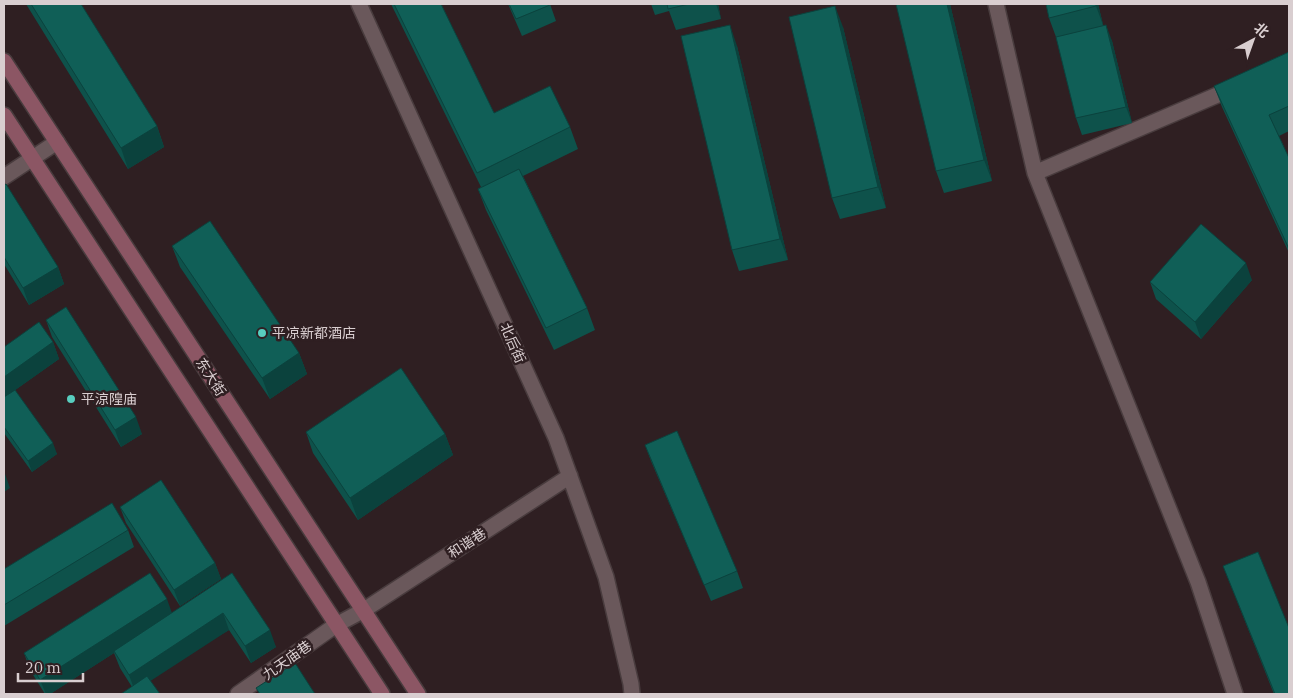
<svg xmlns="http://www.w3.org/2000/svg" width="1293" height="698" font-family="'IBM Plex Serif','Noto Sans SC',serif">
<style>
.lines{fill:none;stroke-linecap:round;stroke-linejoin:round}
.minor-casing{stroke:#493c3e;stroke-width:18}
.secondary-casing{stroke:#493c3e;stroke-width:18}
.minor{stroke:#6a585b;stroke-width:15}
.secondary{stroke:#8c5664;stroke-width:15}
.wall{fill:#0e524b}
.shaded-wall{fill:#0b423d}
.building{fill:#105f57;stroke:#0b423d}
.poi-dot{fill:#58cebf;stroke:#2f1f22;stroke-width:2}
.labels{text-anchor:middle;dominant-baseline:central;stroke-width:5;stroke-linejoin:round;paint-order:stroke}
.poi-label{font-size:14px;fill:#d9ced0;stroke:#2f1f22;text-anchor:start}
.street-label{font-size:14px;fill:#d9ced0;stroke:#2f1f22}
</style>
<rect width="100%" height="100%" fill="#2f1f22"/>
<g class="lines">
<defs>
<path id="minor" d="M 359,4 L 556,438 L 606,577 L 631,684 L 632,694
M 996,4 L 1035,173 L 1198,582 L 1235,694
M 1035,173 L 1236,87
M 4,177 L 57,142
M 238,694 L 336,625 L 364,610 L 570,476"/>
<path id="secondary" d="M 4,61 L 418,694
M 4,115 L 382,694"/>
</defs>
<use href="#minor" class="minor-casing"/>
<use href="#secondary" class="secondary-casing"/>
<use href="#minor" class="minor"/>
<use href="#secondary" class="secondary"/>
</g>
<path class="wall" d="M 26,4 L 81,4 L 157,126 L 164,147 L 128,169 Z
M 391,4 L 441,4 L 494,113 L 570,127 L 578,149 L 523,176 L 587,308 L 595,330 L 554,350 L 486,210 L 478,189 L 481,187 Z
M 508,4 L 550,4 L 556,21 L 522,36 Z
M 651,4 L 718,4 L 721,19 L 676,30 L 669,11 L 655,15 Z
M 950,4 L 992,181 L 944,193 L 936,171 Z
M 1046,4 L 1098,4 L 1103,25 L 1112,41 L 1132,123 L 1082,135 L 1076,118 L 1056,37 L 1049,18 Z
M 843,27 L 886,208 L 840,219 L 832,198 Z
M 737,46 L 788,260 L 739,271 L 732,250 Z
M 1289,52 L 1289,131 L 1279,136 L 1289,158 L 1289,253 L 1222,107 L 1214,86 Z
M 4,185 L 58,267 L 64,284 L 29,305 L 4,264 Z
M 172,246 L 299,353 L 307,374 L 270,399 L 180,267 Z
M 1252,280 L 1201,339 L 1156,299 L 1150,282 Z
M 46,320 L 142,434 L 121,447 L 52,337 Z
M 53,342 L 59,359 L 15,390 L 57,454 L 32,472 L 4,433 L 4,347 Z
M 306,432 L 445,434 L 453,455 L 358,520 L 313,453 Z
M 645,445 L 737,571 L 743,588 L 711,601 L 651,461 Z
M 120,507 L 215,563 L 221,579 L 180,606 L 126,523 Z
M 128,530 L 134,547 L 4,626 L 4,569 Z
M 1223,566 L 1289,694 L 1274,694 Z
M 232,573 L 276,647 L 251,663 L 229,630 L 132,687 L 120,668 L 114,653 L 50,694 L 45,694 L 30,670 L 24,653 L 172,613 Z"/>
<path class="shaded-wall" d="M 716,4 L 718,4 L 721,19 Z
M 947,4 L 950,4 L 992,181 L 984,160 Z
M 1096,4 L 1098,4 L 1104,28 L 1096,6 Z
M 835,6 L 843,27 L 886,208 L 878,187 Z
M 730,25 L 737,46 L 788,260 L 780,239 Z
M 1106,25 L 1112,41 L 1132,123 L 1126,107 Z
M 157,126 L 164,147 L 128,169 L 121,148 Z
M 1246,263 L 1252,280 L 1201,339 L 1195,322 Z
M 58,267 L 64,284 L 29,305 L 23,288 Z
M 53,342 L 59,359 L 4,398 L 4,377 Z
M 299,353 L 307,374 L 270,399 L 262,378 Z
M 136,417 L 142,434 L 121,447 L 115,430 Z
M 445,434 L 453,455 L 358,520 L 350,498 Z
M 53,443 L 57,454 L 32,472 L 28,461 Z
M 4,471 L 10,488 L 4,492 Z
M 215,563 L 221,579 L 180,606 L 174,590 Z
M 167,599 L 173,616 L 114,651 L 114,653 L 50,694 L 46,694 L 40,680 Z
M 223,613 L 229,630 L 135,691 L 129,675 Z
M 270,630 L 276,647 L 251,663 L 245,646 Z"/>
<path class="building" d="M 31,4 L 81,4 L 157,126 L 121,148 Z
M 394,4 L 441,4 L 494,113 L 550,86 L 570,127 L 477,173 Z
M 509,4 L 550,4 L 550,5 L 516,19 Z
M 667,4 L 689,4 L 668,9 Z
M 896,4 L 947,4 L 984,160 L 936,171 Z
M 1046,4 L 1096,4 L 1096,6 L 1049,18 Z
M 835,6 L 878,187 L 832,198 L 789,17 Z
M 730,25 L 780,239 L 732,250 L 681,36 Z
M 1106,25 L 1126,107 L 1076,118 L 1056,37 Z
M 1289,52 L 1289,106 L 1269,115 L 1289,158 L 1289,249 L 1214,86 Z
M 519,169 L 587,308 L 546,328 L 478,189 Z
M 6,184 L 58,267 L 23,288 L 4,257 L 4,185 Z
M 210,221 L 299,353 L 262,378 L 172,246 Z
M 1201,224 L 1246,263 L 1195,322 L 1150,282 Z
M 66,307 L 136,417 L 115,430 L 46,320 Z
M 39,322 L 53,342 L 4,377 L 4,347 Z
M 401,368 L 445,434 L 350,498 L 306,432 Z
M 15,390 L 53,443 L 28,461 L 4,427 L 4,397 Z
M 677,431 L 737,571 L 704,585 L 645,445 Z
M 161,480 L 215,563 L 174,590 L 120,507 Z
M 112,503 L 128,530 L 4,605 L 4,569 Z
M 1258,552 L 1289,628 L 1289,694 L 1275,694 L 1223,566 Z
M 150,573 L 167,599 L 40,680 L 24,653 Z
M 232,573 L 270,630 L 245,646 L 223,613 L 129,675 L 114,651 Z
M 295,663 L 315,694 L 260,694 L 256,688 Z
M 147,676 L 160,694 L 121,694 Z"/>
<g class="poi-dot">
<circle cx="262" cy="333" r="5"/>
<circle cx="71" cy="399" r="5"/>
</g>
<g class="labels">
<g class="poi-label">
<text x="272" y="333">平凉新都酒店</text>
<text x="81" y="399">平涼隍庙</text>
</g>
<g class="street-label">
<text transform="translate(513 343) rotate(66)">北后街</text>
<text transform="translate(211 377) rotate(57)">东大街</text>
<text transform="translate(467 543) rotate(-33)">和谐巷</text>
<text transform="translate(287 660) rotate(-35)">九天庙巷</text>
</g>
</g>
<rect width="1293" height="698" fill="none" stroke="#d9ced0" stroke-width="10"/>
<g transform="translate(1253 40) rotate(41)" stroke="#2f1f22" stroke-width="4" paint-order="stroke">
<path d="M0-4L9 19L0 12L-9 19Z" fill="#d9ced0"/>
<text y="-8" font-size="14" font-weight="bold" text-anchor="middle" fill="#d9ced0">北</text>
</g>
<path d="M18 673v8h65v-8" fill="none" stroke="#d9ced0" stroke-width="2.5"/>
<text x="25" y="673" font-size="15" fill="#d9ced0" stroke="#2f1f22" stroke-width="4" paint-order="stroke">20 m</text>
</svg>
